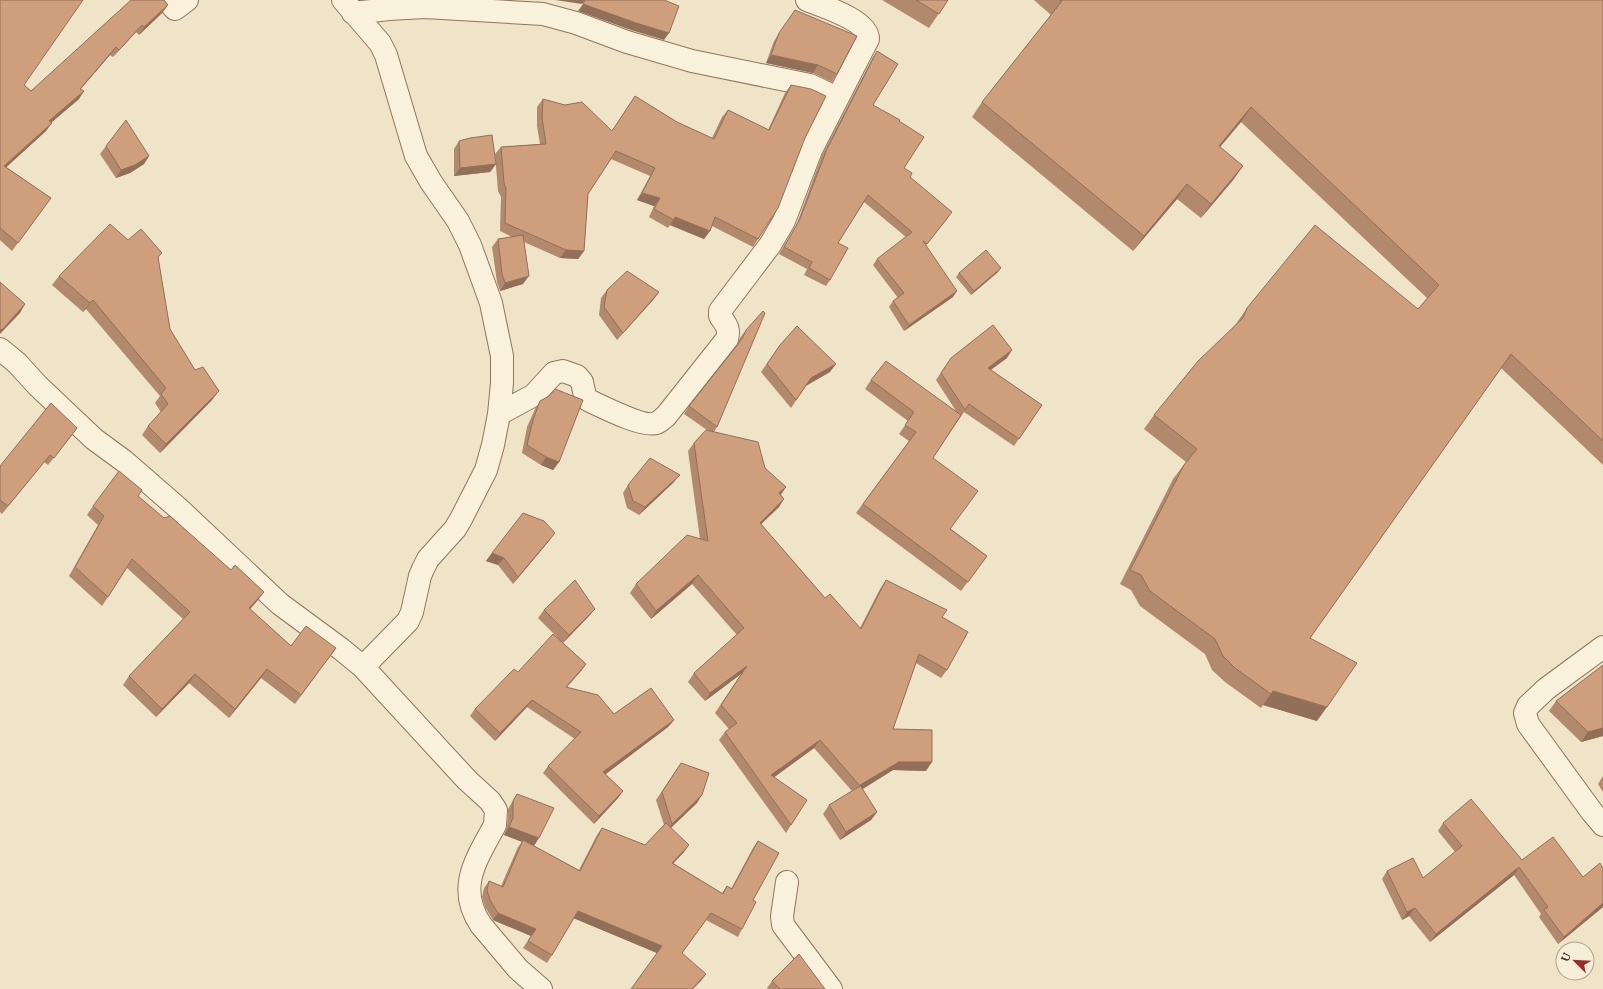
<svg xmlns="http://www.w3.org/2000/svg" width="1603" height="989" font-family="Lora,serif">
<style>
.lines{fill:none;stroke-linecap:round;stroke-linejoin:round}
.minor-casing{stroke:#8d765c;stroke-width:24}
.minor{stroke:#faf1dc;stroke-width:22}
.wall{fill:#b2896c}
.shaded-wall{fill:#916f58}
.building{fill:#cf9f7d;stroke:#916f58}
</style>
<rect width="100%" height="100%" fill="#f0e4c8"/>
<g class="lines">
<defs>
<path id="minor" d="M 167,0 L 175,9 L 187,0
M 343,0 L 380,43 L 386,55 L 416,156 L 431,182 L 458,221 L 470,245 L 491,303 L 502,356 L 502,383 L 499,414 L 493,445 L 486,470 L 461,519 L 455,529 L 428,559 L 423,569 L 420,576 L 412,612 L 408,621 L 363,667
M 353,13 L 389,9 L 425,7 L 543,14 L 576,23 L 627,42 L 692,61 L 810,85 L 837,98
M 0,349 L 17,363 L 38,386 L 94,439 L 124,461 L 178,508 L 280,604 L 341,649 L 363,667 L 467,780 L 490,801 L 496,810 L 495,825 C 476,860 456,888 481,925 L 518,969 L 541,989
M 499,414 L 534,395 L 554,373 L 563,371 L 577,376 L 582,382 L 585,396 L 588,400 C 601,406 644,428 656,423 C 660,422 663,418 666,416 L 727,339 C 730,328 726,325 720,316 L 720,311 L 770,245 L 784,221 L 811,150 L 868,39 C 868,20 822,6 807,0
M 1603,647 L 1546,689 L 1528,706 L 1525,713 L 1528,724 L 1592,812 L 1603,825
M 787,882 L 782,916 L 783,925 L 831,989"/>
</defs>
<use href="#minor" class="minor-casing"/>
<use href="#minor" class="minor"/>
</g>
<path class="wall" d="M 0,0 L 24,85 L 31,91 L 168,5 L 162,13 L 139,35 L 136,32 L 113,57 L 110,55 L 80,89 L 79,99 L 51,122 L 46,131 L 6,167 L 51,198 L 12,251 L 0,240 Z
M 882,0 L 948,0 L 929,28 Z
M 1034,0 L 1603,0 L 1603,465 L 1501,368 L 1310,638 L 1317,721 L 1263,705 L 1261,708 L 1225,682 L 1212,670 L 1205,654 L 1140,606 L 1131,590 L 1120,584 L 1173,479 L 1186,462 L 1144,429 L 1154,415 L 1236,324 L 1247,308 L 1418,309 L 1427,298 L 1241,122 L 1220,147 L 1243,166 L 1233,180 L 1201,218 L 1177,199 L 1133,251 L 972,117 L 982,102 L 1051,15 Z
M 795,10 L 837,74 L 832,82 L 813,73 L 766,63 L 774,41 Z
M 877,51 L 873,105 L 899,121 L 904,168 L 910,177 L 948,218 L 926,245 L 953,297 L 904,331 L 889,307 L 893,301 L 898,298 L 873,265 L 877,259 L 906,237 L 864,202 L 838,243 L 830,280 L 826,286 L 804,275 L 807,269 L 779,254 L 796,226 L 822,155 L 873,57 Z
M 791,85 L 805,138 L 758,239 L 753,247 L 712,226 L 710,231 L 704,239 L 670,225 L 668,228 L 649,217 L 654,206 L 637,200 L 650,176 L 611,159 L 588,194 L 584,251 L 578,259 L 560,258 L 524,242 L 523,284 L 500,291 L 497,282 L 492,247 L 498,239 L 512,237 L 500,231 L 501,197 L 498,191 L 495,154 L 501,147 L 540,144 L 537,126 L 537,107 L 543,99 L 612,131 L 635,96 L 677,122 L 712,138 L 722,117 L 728,110 L 768,130 L 785,93 Z
M 459,141 L 496,164 L 490,172 L 454,176 L 454,149 Z
M 106,146 L 149,156 L 144,164 L 130,173 L 116,178 L 100,154 Z
M 128,240 L 162,253 L 158,258 L 170,329 L 212,400 L 160,453 L 142,435 L 148,426 L 161,412 L 155,403 L 160,396 L 86,309 L 83,312 L 52,285 L 59,276 Z
M 998,272 L 971,295 L 956,277 L 959,273 Z
M 607,290 L 659,292 L 653,300 L 617,340 L 599,315 L 601,298 Z
M 746,330 L 717,427 L 714,432 L 765,468 L 786,487 L 781,495 L 779,507 L 761,524 L 825,598 L 860,628 L 880,589 L 886,580 L 942,617 L 947,670 L 941,678 L 916,663 L 893,729 L 926,771 L 893,770 L 862,789 L 877,812 L 871,820 L 840,840 L 823,814 L 829,805 L 852,791 L 814,748 L 774,777 L 791,825 L 786,833 L 719,740 L 725,732 L 729,729 L 715,713 L 741,674 L 705,701 L 688,682 L 694,673 L 737,635 L 692,584 L 651,619 L 630,593 L 636,584 L 700,539 L 688,451 L 694,443 L 707,430 L 684,414 L 689,406 L 737,345 L 740,338 Z
M 780,345 L 830,372 L 806,386 L 791,408 L 761,372 Z
M 951,358 L 1007,358 L 991,370 L 1042,405 L 1014,446 L 964,412 L 933,458 L 951,529 L 987,556 L 961,591 L 856,513 L 909,441 L 899,434 L 908,421 L 865,389 L 871,380 L 956,411 L 936,380 Z
M 540,401 L 559,462 L 553,470 L 541,465 L 522,453 L 527,427 L 535,409 Z
M 72,435 L 48,465 L 44,462 L 2,514 L 0,512 L 0,466 Z
M 674,482 L 639,515 L 627,508 L 623,493 L 628,485 Z
M 138,496 L 258,600 L 250,609 L 291,646 L 336,648 L 295,704 L 261,678 L 229,718 L 189,683 L 156,717 L 123,685 L 129,676 L 183,619 L 127,568 L 102,606 L 69,576 L 98,525 L 87,515 L 93,506 Z
M 549,541 L 513,584 L 498,565 L 486,561 L 492,553 Z
M 595,609 L 589,616 L 563,643 L 586,664 L 581,671 L 567,687 L 614,714 L 674,720 L 668,727 L 605,774 L 623,791 L 618,798 L 594,824 L 543,773 L 548,766 L 575,739 L 527,707 L 495,741 L 470,716 L 475,709 L 518,672 L 557,637 L 538,618 L 544,610 Z
M 1603,665 L 1603,736 L 1581,742 L 1549,711 L 1556,701 Z
M 681,763 L 697,803 L 671,828 L 684,852 L 673,863 L 722,893 L 727,886 L 731,889 L 753,848 L 758,841 L 753,900 L 742,929 L 738,937 L 706,920 L 682,953 L 701,981 L 657,953 L 574,918 L 552,955 L 547,963 L 523,948 L 531,936 L 493,920 L 485,907 L 482,897 L 484,888 L 489,881 L 501,886 L 518,847 L 522,842 L 504,835 L 507,826 L 508,809 L 517,794 L 534,846 L 531,845 L 579,870 L 597,835 L 602,828 L 645,845 L 664,825 L 656,800 Z
M 1603,776 L 1603,792 L 1598,784 Z
M 1443,823 L 1522,860 L 1583,877 L 1603,869 L 1603,907 L 1558,944 L 1539,917 L 1541,914 L 1514,875 L 1430,942 L 1409,916 L 1402,920 L 1382,879 L 1387,871 L 1423,878 L 1455,852 L 1438,831 Z
M 772,981 L 825,989 L 768,989 L 767,988 Z"/>
<path class="shaded-wall" d="M 555,0 L 585,0 L 582,4 Z
M 583,4 L 669,33 L 664,40 L 631,30 L 578,11 Z
M 168,5 L 162,13 L 139,35 L 144,27 Z
M 142,25 L 136,32 L 113,57 L 119,50 Z
M 116,47 L 110,55 L 74,97 L 80,89 Z
M 771,55 L 818,65 L 813,73 L 766,63 Z
M 84,91 L 79,99 L 44,129 L 49,121 Z
M 1251,107 L 1241,122 L 1209,160 L 1219,146 Z
M 52,123 L 46,131 L 0,173 L 4,166 Z
M 149,156 L 144,164 L 130,173 L 116,178 L 121,170 Z
M 496,164 L 490,172 L 454,176 L 460,168 Z
M 1243,166 L 1233,180 L 1201,218 L 1211,204 Z
M 1187,184 L 1177,199 L 1133,251 L 1144,236 Z
M 642,193 L 660,198 L 654,206 L 637,200 Z
M 675,217 L 710,231 L 704,239 L 670,225 Z
M 566,250 L 584,251 L 578,259 L 560,258 Z
M 1001,268 L 998,272 L 971,295 L 974,291 Z
M 529,276 L 523,284 L 500,291 L 505,283 Z
M 957,291 L 953,297 L 904,331 L 909,325 Z
M 659,292 L 653,300 L 617,340 L 623,333 Z
M 93,300 L 86,309 L 83,312 L 90,303 Z
M 25,304 L 20,313 L 0,334 L 0,330 Z
M 1012,350 L 1007,358 L 983,375 L 988,368 Z
M 836,364 L 830,372 L 805,386 L 811,378 Z
M 219,391 L 212,400 L 160,453 L 166,444 Z
M 546,457 L 559,462 L 553,470 L 541,465 Z
M 680,475 L 674,482 L 639,515 L 645,507 Z
M 786,487 L 780,495 L 779,493 Z
M 784,499 L 779,507 L 754,531 L 760,523 Z
M 555,533 L 549,541 L 513,584 L 518,577 Z
M 492,553 L 504,558 L 498,565 L 486,561 Z
M 698,575 L 692,584 L 651,619 L 656,611 Z
M 264,592 L 258,600 L 243,617 L 249,608 Z
M 595,609 L 589,616 L 563,643 L 569,635 Z
M 586,664 L 581,671 L 560,694 L 566,687 Z
M 747,666 L 741,674 L 705,701 L 710,693 Z
M 267,669 L 261,678 L 229,718 L 235,709 Z
M 195,674 L 189,683 L 156,717 L 162,709 Z
M 1273,691 L 1327,707 L 1317,721 L 1263,705 Z
M 532,700 L 527,707 L 495,741 L 500,733 Z
M 674,720 L 668,727 L 598,780 L 603,772 Z
M 1603,728 L 1603,736 L 1581,742 L 1588,732 Z
M 820,740 L 814,748 L 765,784 L 771,775 Z
M 899,762 L 932,762 L 926,771 L 893,770 L 855,794 L 860,785 Z
M 623,791 L 618,798 L 594,824 L 599,816 Z
M 702,795 L 697,803 L 666,832 L 672,824 Z
M 877,812 L 871,820 L 840,840 L 846,832 Z
M 509,827 L 539,838 L 534,846 L 504,835 Z
M 689,845 L 684,852 L 667,870 L 672,863 Z
M 1519,867 L 1514,875 L 1430,942 L 1436,934 Z
M 1603,903 L 1603,907 L 1558,944 L 1564,937 Z
M 1415,908 L 1409,916 L 1402,920 L 1407,912 Z
M 578,911 L 662,946 L 657,953 L 573,918 Z
M 498,913 L 536,929 L 531,936 L 493,920 Z
M 706,974 L 701,981 L 693,989 L 692,989 Z"/>
<path class="building" d="M 0,0 L 83,0 L 24,85 L 31,91 L 131,0 L 164,0 L 168,5 L 144,27 L 142,25 L 119,50 L 116,47 L 80,89 L 84,91 L 49,121 L 52,123 L 4,166 L 51,198 L 18,243 L 0,228 Z
M 585,0 L 664,0 L 679,6 L 669,33 L 636,23 L 583,4 Z
M 916,0 L 948,0 L 939,14 Z
M 1060,0 L 1603,0 L 1603,441 L 1511,354 L 1310,638 L 1357,663 L 1327,707 L 1273,691 L 1271,694 L 1235,668 L 1223,656 L 1215,639 L 1150,591 L 1141,575 L 1130,570 L 1184,465 L 1197,449 L 1154,415 L 1198,361 L 1243,318 L 1247,308 L 1315,225 L 1418,309 L 1439,285 L 1251,107 L 1219,146 L 1243,166 L 1211,204 L 1187,184 L 1144,236 L 982,102 L 1062,1 Z
M 795,10 L 857,36 L 837,74 L 818,65 L 771,55 L 779,33 Z
M 877,51 L 898,64 L 873,105 L 900,120 L 899,121 L 924,137 L 904,168 L 912,173 L 910,177 L 952,212 L 927,244 L 923,241 L 957,291 L 909,325 L 893,301 L 904,293 L 877,259 L 912,232 L 868,195 L 838,243 L 848,248 L 830,280 L 809,268 L 812,262 L 784,247 L 800,219 L 827,149 Z
M 791,85 L 811,89 L 826,96 L 805,138 L 778,208 L 758,239 L 715,217 L 710,231 L 675,217 L 674,220 L 654,209 L 660,198 L 642,193 L 655,168 L 616,151 L 588,194 L 584,251 L 566,250 L 505,223 L 506,189 L 504,183 L 501,147 L 546,144 L 542,118 L 543,99 L 565,105 L 582,102 L 612,131 L 635,96 L 677,122 L 714,139 L 728,110 L 769,130 Z
M 126,120 L 149,156 L 135,165 L 121,170 L 106,146 Z
M 492,135 L 496,164 L 460,168 L 459,141 L 470,138 Z
M 110,224 L 128,240 L 141,229 L 162,253 L 158,257 L 170,329 L 195,370 L 203,367 L 219,391 L 166,444 L 148,426 L 168,404 L 161,394 L 166,388 L 93,300 L 90,303 L 59,276 Z
M 523,235 L 529,276 L 505,283 L 502,274 L 498,239 Z
M 986,250 L 1001,268 L 974,291 L 959,273 Z
M 627,271 L 659,292 L 623,333 L 604,307 L 607,290 Z
M 0,282 L 25,304 L 3,329 L 0,330 Z
M 763,311 L 765,313 L 717,427 L 689,406 L 742,339 L 746,330 Z
M 993,325 L 1012,350 L 988,368 L 1042,405 L 1019,439 L 969,404 L 965,410 L 941,373 L 951,358 Z
M 797,326 L 836,364 L 811,378 L 796,400 L 767,364 L 780,345 Z
M 886,361 L 961,415 L 933,458 L 978,491 L 950,529 L 987,556 L 968,582 L 863,504 L 916,432 L 905,425 L 914,412 L 871,380 Z
M 555,389 L 583,400 L 559,462 L 546,457 L 527,445 L 533,420 L 540,401 L 549,396 Z
M 51,403 L 77,428 L 54,458 L 50,455 L 8,506 L 0,500 L 0,466 Z
M 706,430 L 758,442 L 765,468 L 786,487 L 779,493 L 784,499 L 760,523 L 825,598 L 830,594 L 861,629 L 886,580 L 947,610 L 942,617 L 968,632 L 947,670 L 919,654 L 893,729 L 932,730 L 932,762 L 899,762 L 860,785 L 877,812 L 846,832 L 829,805 L 860,786 L 820,740 L 771,775 L 807,800 L 791,825 L 725,732 L 737,723 L 721,705 L 747,666 L 710,693 L 694,673 L 744,628 L 698,575 L 656,611 L 636,584 L 687,535 L 708,541 L 694,443 Z
M 650,458 L 680,475 L 645,507 L 633,501 L 628,485 Z
M 119,471 L 142,490 L 138,496 L 164,518 L 170,516 L 231,570 L 235,565 L 264,592 L 249,608 L 291,646 L 306,626 L 336,648 L 301,695 L 267,669 L 235,709 L 195,674 L 162,709 L 129,676 L 190,612 L 132,559 L 108,597 L 75,567 L 104,516 L 93,506 Z
M 523,513 L 544,521 L 555,533 L 518,577 L 504,558 L 492,553 Z
M 575,580 L 595,609 L 569,635 L 544,610 Z
M 553,634 L 586,664 L 566,687 L 598,695 L 614,714 L 651,688 L 674,720 L 603,772 L 623,791 L 599,816 L 548,766 L 581,732 L 532,700 L 500,733 L 475,709 L 514,669 L 518,672 Z
M 1603,665 L 1603,728 L 1588,732 L 1556,701 Z
M 681,763 L 709,773 L 702,795 L 672,824 L 662,792 Z
M 517,794 L 554,808 L 539,838 L 509,827 L 513,818 L 513,801 Z
M 1471,799 L 1522,860 L 1553,837 L 1583,877 L 1600,863 L 1603,869 L 1603,903 L 1564,937 L 1544,910 L 1548,907 L 1519,867 L 1436,934 L 1415,908 L 1407,912 L 1387,871 L 1413,858 L 1423,878 L 1462,846 L 1443,823 Z
M 666,823 L 689,845 L 672,863 L 723,894 L 727,886 L 732,889 L 758,841 L 779,853 L 753,900 L 756,902 L 742,929 L 711,913 L 682,953 L 706,974 L 692,989 L 631,989 L 662,946 L 578,911 L 552,955 L 528,941 L 536,929 L 498,913 L 490,900 L 487,890 L 489,881 L 503,887 L 523,840 L 580,871 L 602,828 L 645,845 Z
M 799,954 L 825,989 L 780,989 L 772,981 Z"/>
<g transform="translate(1575 961) rotate(294)"><circle r="19" fill="#f7eed8" stroke="#ada18e"/>
<path d="M0-3L7 15L0 10L-7 15Z" fill="#9e2a2b"/>
<text y="-6" font-size="11" font-weight="bold" text-anchor="middle" fill="#3d2e20">U</text>
</g>
</svg>
